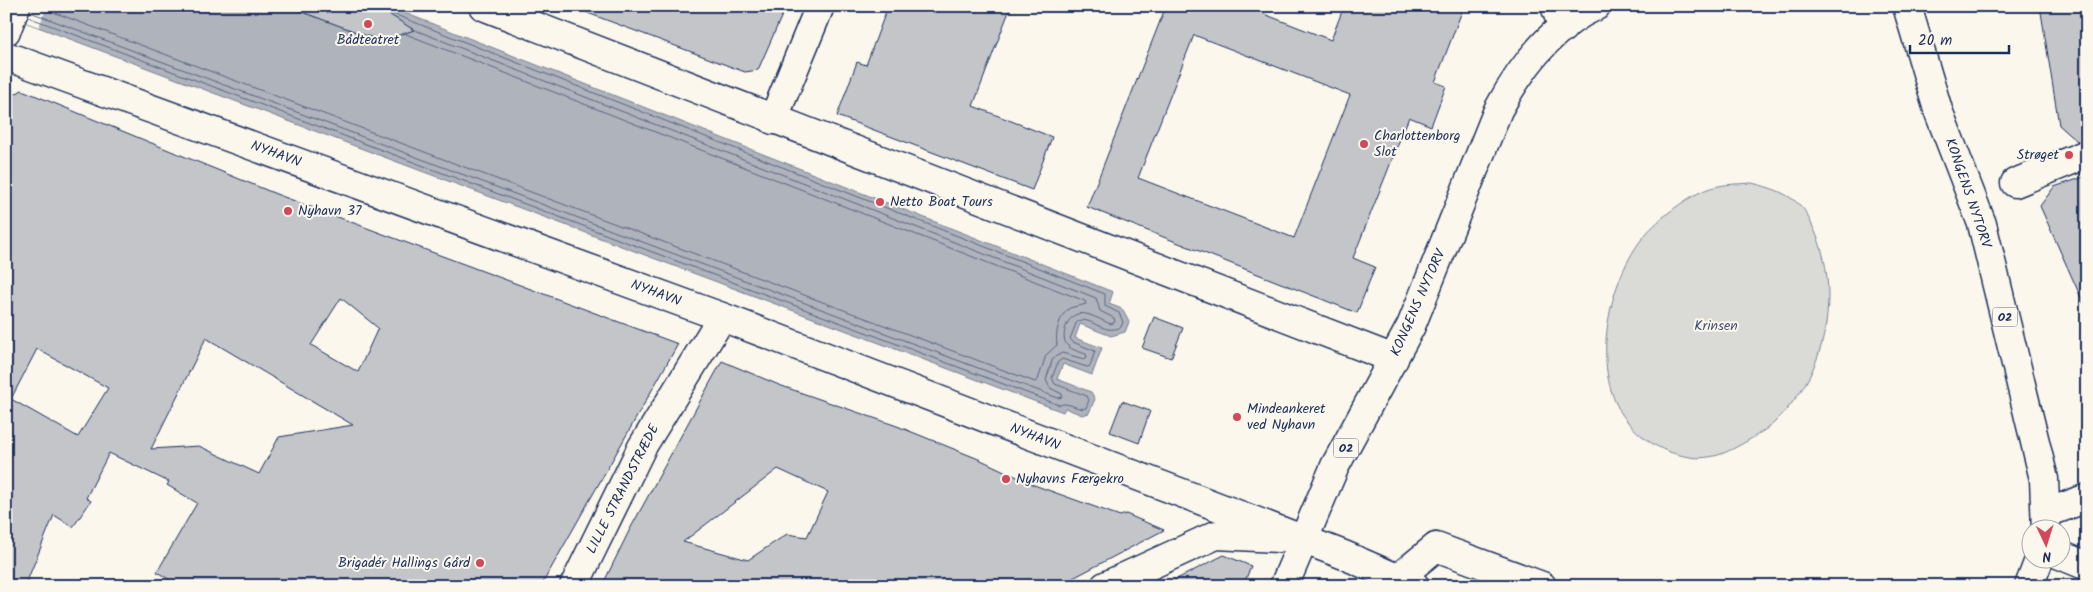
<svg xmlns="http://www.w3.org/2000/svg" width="2093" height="592" font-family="Kalam,sans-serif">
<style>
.green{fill:#dadad7;stroke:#7a849a}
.water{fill:#afb3bb;stroke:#747e96}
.pier{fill:#fbf7ec}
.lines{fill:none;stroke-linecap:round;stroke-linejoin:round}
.shore{stroke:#566483;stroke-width:1}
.building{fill:#c3c5c9;stroke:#1b2f5e;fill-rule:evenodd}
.minor-casing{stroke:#1b2f5e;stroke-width:31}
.major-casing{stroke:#1b2f5e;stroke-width:31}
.minor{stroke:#fbf7ec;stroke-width:28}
.major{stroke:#fbf7ec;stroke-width:28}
.poi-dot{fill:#d1495b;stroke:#fbf7ec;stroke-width:2}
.labels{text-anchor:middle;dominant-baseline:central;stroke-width:4;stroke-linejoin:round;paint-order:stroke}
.shield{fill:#fbf7ec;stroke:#5e6b89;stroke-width:1}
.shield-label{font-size:12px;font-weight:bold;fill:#1b2f5e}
.poi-label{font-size:14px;fill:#1b2f5e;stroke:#fbf7ec;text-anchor:start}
.street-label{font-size:14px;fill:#1b2f5e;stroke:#fbf7ec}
.park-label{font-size:14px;fill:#415176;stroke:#fbf7ec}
</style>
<rect width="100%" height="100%" fill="#fbf7ec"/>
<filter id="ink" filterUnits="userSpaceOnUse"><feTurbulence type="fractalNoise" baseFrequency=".02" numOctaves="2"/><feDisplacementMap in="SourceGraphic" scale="10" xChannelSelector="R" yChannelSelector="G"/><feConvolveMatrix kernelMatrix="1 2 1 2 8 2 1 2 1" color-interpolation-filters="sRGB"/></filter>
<g filter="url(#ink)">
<path class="green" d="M 1752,183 C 1771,188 1786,192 1801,206 C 1805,210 1808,217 1811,223 C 1834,267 1833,325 1812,371 C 1804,389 1789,408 1775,422 C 1767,430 1732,451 1721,454 C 1713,457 1698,459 1690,457 C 1663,453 1644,441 1627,421 C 1589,375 1607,285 1641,240 C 1654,222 1685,198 1705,190 C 1719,184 1737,184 1752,183 Z"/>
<path class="water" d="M 6,6 L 387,6 L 1113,292 L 1109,304 L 1122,309 L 1129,322 L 1125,332 L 1111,336 L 1080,324 L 1075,338 L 1102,348 L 1092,375 L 1063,364 L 1057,379 L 1091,392 L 1095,399 L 1089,413 L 1082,415 L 1065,408 L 1063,412 L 6,15 Z"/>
<path class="pier" d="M 6,6 L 47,6 L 39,27 L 6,15 Z"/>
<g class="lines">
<path class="shore" d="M 37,6 L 1035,382 L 1038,380 L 1046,355 L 1057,345 C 1055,333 1059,315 1070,308 C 1075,306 1081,306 1086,304 L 1085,301 L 406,34
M 30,12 L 1058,398 L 1062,397 L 1062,394 L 1050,388 L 1046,380 L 1053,358 L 1062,353 L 1084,359 L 1087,357 L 1086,354 C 1080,352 1072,350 1068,346 C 1059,338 1067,316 1078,314 C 1087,311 1102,321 1111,324 L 1115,322 L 1114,318 L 1100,311 L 1096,298 L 415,30
M 28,17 L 1059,405 C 1070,401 1077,411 1086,408 L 1089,400 L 1087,396 L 1055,384 L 1052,378 L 1058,362 L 1062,359 L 1087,367 L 1090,366 L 1095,351 L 1073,342 L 1070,339 L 1077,321 C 1092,316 1103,336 1121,327 L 1123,322 L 1119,313 L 1105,306 L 1105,294 L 391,13 L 387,6"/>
</g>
<path class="building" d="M 295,6 L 376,6 L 414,30 L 388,39 L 370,37 L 294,9 Z
M 577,6 L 786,6 L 758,70 L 745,72 L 577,9 Z
M 888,6 L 1011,6 L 973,106 L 1052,137 L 1032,190 L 837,116 L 857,62 L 866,65 Z
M 1166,6 L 1256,6 L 1264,14 L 1331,40 L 1344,6 L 1464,6 L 1435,82 L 1446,86 L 1431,126 L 1409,117 L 1353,258 L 1375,267 L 1357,313 L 1087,207 ZM 1194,35 L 1350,95 L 1294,238 L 1138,178 Z
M 2040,6 L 2087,6 L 2087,139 L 2077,141 L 2059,125 Z
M 22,90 L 276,194 L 678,344 L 541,586 L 180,586 L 157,572 L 197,503 L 167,485 L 169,482 L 109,453 L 86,498 L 91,501 L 73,527 L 54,515 L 25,586 L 6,586 L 6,107 L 10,97 ZM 341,298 L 378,328 L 358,372 L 311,345 ZM 206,338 L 353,425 L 279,437 L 259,474 L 199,446 L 151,449 ZM 37,349 L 108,388 L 78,437 L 11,399 Z
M 2087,176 L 2087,311 L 2040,206 L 2054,187 Z
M 1154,317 L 1183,328 L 1171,358 L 1142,348 Z
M 722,361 L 779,385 L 897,426 L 981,460 L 1034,485 L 1120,516 L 1126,514 L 1164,530 L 1058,586 L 602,586 L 629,531 ZM 778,469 L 828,492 L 807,537 L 787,534 L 748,560 L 683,542 Z
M 1122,401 L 1150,411 L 1139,443 L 1110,432 Z
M 1224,555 L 1251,566 L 1243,586 L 1163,586 Z"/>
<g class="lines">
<defs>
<path id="minor" d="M 483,6 L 1394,359
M 1555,6 L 1563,28
M 6,31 L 16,6
M 6,56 L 722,317 L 1302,539
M 773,120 L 820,6
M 2015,183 L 2087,154
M 2047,513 L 2087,498
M 2060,555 L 2087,566
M 1397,579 L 1436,547 L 1542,586
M 574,586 L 642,447 L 722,317
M 1105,586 L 1216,535 L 1278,538"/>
<path id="major" d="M 1907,6 L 1938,110 L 1982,224 L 2044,479 L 2046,530
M 1302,539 L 1344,555 L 1415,586
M 1284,586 L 1335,466 L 1411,326 L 1498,110 C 1520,69 1552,26 1596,6
M 2029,586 L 2039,560"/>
</defs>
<use href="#minor" class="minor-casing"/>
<use href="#major" class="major-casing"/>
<use href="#minor" class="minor"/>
<use href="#major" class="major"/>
</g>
</g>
<g class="poi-dot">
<circle cx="368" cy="24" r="5"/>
<circle cx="1364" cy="144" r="5"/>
<circle cx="2069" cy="155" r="5"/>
<circle cx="880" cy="202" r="5"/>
<circle cx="288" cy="211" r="5"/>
<circle cx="1237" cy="417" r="5"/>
<circle cx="1006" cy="479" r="5"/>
<circle cx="480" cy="563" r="5"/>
</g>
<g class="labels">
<g class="shield">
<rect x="1992.5" y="307.5" width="25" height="19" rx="4"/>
<rect x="1333.5" y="438.5" width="25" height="19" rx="4"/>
</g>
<g class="shield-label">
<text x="2005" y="317">O2</text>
<text x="1346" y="448">O2</text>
</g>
<g class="poi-label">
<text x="368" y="40" text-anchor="middle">Bådteatret</text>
<text x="1374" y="136">Charlottenborg<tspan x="1374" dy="16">Slot</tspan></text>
<text x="2059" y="155" text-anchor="end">Strøget</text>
<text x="890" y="202">Netto Boat Tours</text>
<text x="298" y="211">Nyhavn 37</text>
<text x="1247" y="409">Mindeankeret<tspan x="1247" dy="16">ved Nyhavn</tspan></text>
<text x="1016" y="479">Nyhavns Færgekro</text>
<text x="470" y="563" text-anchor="end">Brigadér Hallings Gård</text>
</g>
<g class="street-label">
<text transform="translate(276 154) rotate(20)">NYHAVN</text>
<text transform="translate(1968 193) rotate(71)">KONGENS NYTORV</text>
<text transform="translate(656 293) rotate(20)">NYHAVN</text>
<text transform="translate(1418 303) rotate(-66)">KONGENS NYTORV</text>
<text transform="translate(1035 437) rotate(21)">NYHAVN</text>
<text transform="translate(623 489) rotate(-63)">LILLE STRANDSTRÆDE</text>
</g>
<g class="park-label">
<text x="1716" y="326">Krinsen</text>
</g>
</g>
<rect width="2093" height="592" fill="none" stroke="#fbf7ec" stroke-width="25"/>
<rect x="12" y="12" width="2068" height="567" fill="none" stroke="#1b2f5e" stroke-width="2" filter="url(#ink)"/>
<g transform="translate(2046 544) rotate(176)"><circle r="24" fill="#fbf7ec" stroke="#a1a7b3"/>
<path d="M0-4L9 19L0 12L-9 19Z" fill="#d1495b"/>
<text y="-8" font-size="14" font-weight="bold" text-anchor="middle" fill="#1b2f5e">N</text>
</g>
<path d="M1910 45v8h99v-8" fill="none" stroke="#1b2f5e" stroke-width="2.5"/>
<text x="1918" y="45" font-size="15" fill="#1b2f5e" stroke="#fbf7ec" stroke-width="4" paint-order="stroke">20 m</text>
</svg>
